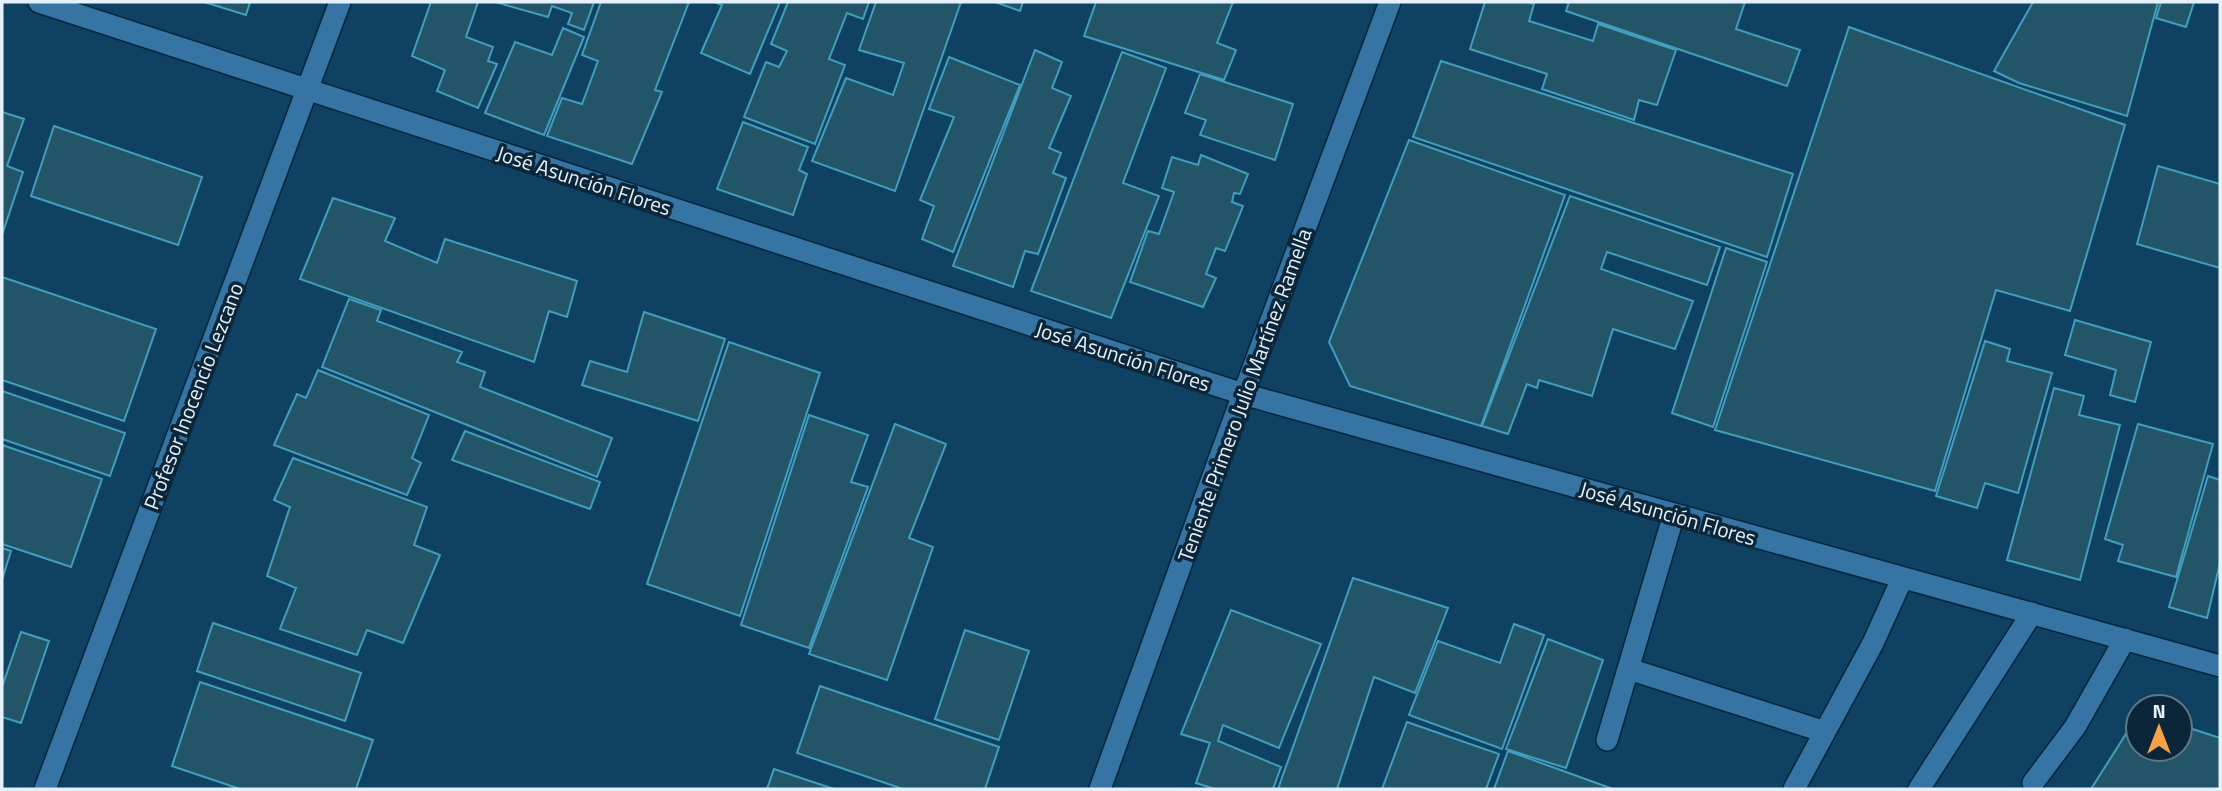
<svg xmlns="http://www.w3.org/2000/svg" width="2222" height="791" font-family="'Titillium Web',sans-serif">
<style>
.building{fill:#215567;stroke:#439ebd;stroke-width:2}
.lines{fill:none;stroke-linecap:round;stroke-linejoin:round}
.minor-casing{stroke:#04263e;stroke-width:24}
.minor{stroke:#3675a3;stroke-width:21}
.labels{text-anchor:middle;dominant-baseline:central;stroke-width:7;stroke-linejoin:round;paint-order:stroke}
.street-label{font-size:21px;fill:#e4f1fb;stroke:#0c2639}
</style>
<rect width="100%" height="100%" fill="#0f4162"/>
<path class="building" d="M 204,2 L 250,2 L 246,15 Z
M 431,2 L 478,2 L 466,37 L 493,47 L 488,61 L 497,64 L 478,108 L 437,91 L 445,70 L 412,56 Z
M 495,2 L 594,2 L 584,30 L 568,24 L 572,13 L 552,6 L 548,17 Z
M 601,2 L 689,2 L 655,90 L 662,92 L 632,164 L 547,136 L 562,98 L 582,104 L 598,61 L 582,55 Z
M 714,2 L 780,2 L 750,74 L 701,53 L 722,5 Z
M 788,2 L 869,2 L 863,19 L 847,13 L 829,59 L 845,65 L 815,144 L 744,117 L 766,62 L 779,67 L 787,51 L 771,44 Z
M 876,2 L 961,2 L 895,191 L 812,161 L 846,78 L 893,95 L 904,63 L 859,50 Z
M 995,2 L 1023,2 L 1020,11 Z
M 1096,2 L 1233,2 L 1217,43 L 1236,50 L 1224,80 L 1084,36 Z
M 1485,2 L 1527,2 L 1534,4 L 1529,21 L 1593,41 L 1598,24 L 1676,50 L 1657,105 L 1639,100 L 1634,120 L 1542,89 L 1547,74 L 1470,49 Z
M 1569,2 L 1745,2 L 1736,29 L 1800,50 L 1787,86 L 1566,11 Z
M 2033,2 L 2158,2 L 2127,116 L 2019,83 L 1994,71 Z
M 2161,2 L 2194,2 L 2186,27 L 2156,18 Z
M 1849,27 L 2125,125 L 2070,311 L 1996,290 L 1935,491 L 1715,430 Z
M 563,28 L 584,37 L 544,135 L 485,113 L 515,42 L 552,55 Z
M 1035,50 L 1062,62 L 1052,88 L 1071,96 L 1049,148 L 1061,153 L 1053,173 L 1066,178 L 1038,254 L 1025,251 L 1013,287 L 953,266 Z
M 1122,52 L 1166,68 L 1123,183 L 1159,196 L 1111,318 L 1031,291 Z
M 949,57 L 1020,85 L 953,252 L 922,239 L 934,206 L 920,200 L 954,117 L 929,109 Z
M 1441,61 L 1793,174 L 1767,257 L 1413,137 Z
M 1200,74 L 1293,104 L 1275,160 L 1200,135 L 1206,120 L 1185,113 Z
M 2,112 L 24,119 L 7,166 L 23,172 L 2,235 Z
M 743,122 L 808,147 L 799,170 L 807,174 L 793,215 L 717,189 Z
M 54,126 L 202,177 L 178,245 L 31,196 Z
M 1409,140 L 1565,195 L 1481,426 L 1350,386 L 1329,342 Z
M 1201,155 L 1248,174 L 1240,194 L 1234,193 L 1232,202 L 1243,206 L 1225,251 L 1216,248 L 1206,274 L 1216,278 L 1203,307 L 1130,282 L 1148,231 L 1159,234 L 1174,192 L 1162,188 L 1172,157 L 1198,165 Z
M 2158,166 L 2220,184 L 2220,268 L 2137,244 Z
M 1570,196 L 1720,247 L 1707,285 L 1607,252 L 1601,269 L 1693,301 L 1675,349 L 1613,329 L 1592,396 L 1539,380 L 1537,388 L 1527,384 L 1508,434 L 1482,426 Z
M 333,198 L 395,218 L 385,241 L 437,263 L 445,239 L 577,281 L 567,317 L 549,311 L 534,362 L 300,279 Z
M 1726,248 L 1767,262 L 1713,427 L 1672,413 Z
M 2,277 L 156,329 L 124,421 L 2,380 Z
M 349,299 L 381,310 L 377,321 L 462,352 L 457,362 L 485,372 L 480,387 L 612,438 L 597,477 L 322,367 Z
M 644,312 L 725,339 L 698,421 L 582,385 L 590,361 L 627,372 Z
M 2075,320 L 2151,342 L 2135,402 L 2110,395 L 2116,370 L 2065,355 Z
M 1985,341 L 2010,349 L 2007,361 L 2052,373 L 2018,493 L 1985,483 L 1977,508 L 1936,496 Z
M 729,342 L 820,373 L 740,616 L 647,584 Z
M 318,370 L 429,415 L 412,458 L 421,463 L 407,495 L 274,445 L 297,394 L 306,398 Z
M 2054,388 L 2084,396 L 2079,415 L 2120,425 L 2080,580 L 2007,560 Z
M 2,391 L 125,433 L 110,476 L 2,439 Z
M 809,415 L 868,435 L 851,482 L 868,487 L 809,648 L 741,625 Z
M 895,424 L 946,444 L 909,538 L 933,547 L 887,680 L 809,654 Z
M 2138,424 L 2213,444 L 2176,577 L 2118,561 L 2123,545 L 2105,539 Z
M 465,431 L 600,482 L 590,509 L 452,460 Z
M 2,445 L 102,479 L 71,567 L 2,544 Z
M 293,458 L 427,507 L 414,545 L 440,555 L 403,643 L 367,630 L 357,655 L 280,629 L 296,588 L 267,576 L 290,507 L 274,500 Z
M 2208,476 L 2220,480 L 2220,563 L 2207,618 L 2169,607 Z
M 2,548 L 11,551 L 2,580 Z
M 1353,578 L 1448,608 L 1415,693 L 1374,677 L 1337,789 L 1278,789 Z
M 1231,610 L 1321,644 L 1279,748 L 1223,725 L 1218,741 L 1281,767 L 1273,789 L 1215,789 L 1196,783 L 1210,743 L 1181,734 Z
M 213,623 L 361,673 L 345,721 L 197,671 Z
M 1514,624 L 1544,635 L 1502,749 L 1409,715 L 1438,641 L 1500,663 Z
M 965,630 L 1029,651 L 999,740 L 935,719 Z
M 21,632 L 49,641 L 21,723 L 2,717 L 2,687 Z
M 1548,639 L 1603,660 L 1566,768 L 1506,749 Z
M 200,682 L 373,740 L 356,789 L 240,789 L 172,766 Z
M 820,686 L 999,747 L 985,789 L 903,789 L 797,753 Z
M 2138,715 L 2138,749 L 2180,749 L 2180,725 L 2220,738 L 2220,789 L 2091,789 Z
M 1407,722 L 1499,754 L 1486,789 L 1382,789 Z
M 1508,751 L 1613,789 L 1494,789 Z
M 774,769 L 834,789 L 767,789 Z"/>
<g class="lines">
<defs>
<path id="minor" d="M 39,2 L 1243,394 L 2220,666
M 1629,669 L 1825,732
M 1607,740 L 1674,514
M 2033,783 L 2075,727 L 2125,639
M 45,789 L 340,2
M 1100,789 L 1222,451 L 1390,2
M 1794,789 L 1873,643 L 1902,579
M 1919,789 L 2032,613"/>
</defs>
<use href="#minor" class="minor-casing"/>
<use href="#minor" class="minor"/>
</g>
<g class="labels">
<g class="street-label">
<text transform="translate(584 180) rotate(18)">José Asunción Flores</text>
<text transform="translate(1123 356) rotate(18)">José Asunción Flores</text>
<text transform="translate(1244 395) rotate(-70)">Teniente Primero Julio Martínez Ramella</text>
<text transform="translate(193 396) rotate(-69)">Profesor Inocencio Lezcano</text>
<text transform="translate(1668 513) rotate(16)">José Asunción Flores</text>
</g>
</g>
<rect width="2222" height="791" fill="none" stroke="#e4f1fb" stroke-width="7"/>
<g transform="translate(2159 728)"><circle r="33" fill="#0c2639" stroke="#627787" stroke-width="2"/>
<path d="M0-5L12 26L0 18L-12 26Z" fill="#f7a149"/>
<text y="-10" font-size="19" font-weight="bold" text-anchor="middle" fill="#e4f1fb">N</text>
</g>
</svg>
